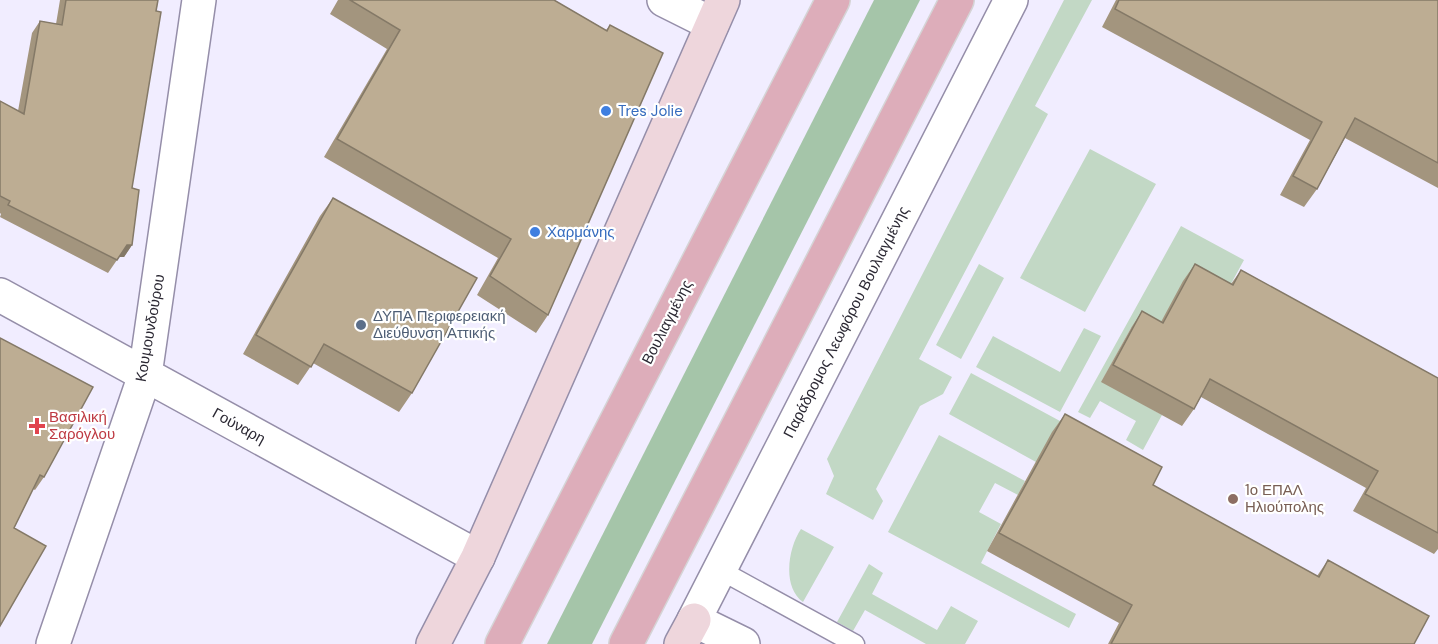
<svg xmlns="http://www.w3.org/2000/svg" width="1438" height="644" font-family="'DM Sans',sans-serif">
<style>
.green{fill:#c2d8c5}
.forest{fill:#a5c5a9}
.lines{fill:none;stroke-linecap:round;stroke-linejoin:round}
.lane-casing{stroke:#958ea9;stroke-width:21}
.street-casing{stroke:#958ea9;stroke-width:36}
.secondary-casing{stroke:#958ea9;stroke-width:36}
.primary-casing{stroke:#d5d4d6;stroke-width:36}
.lane{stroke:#fff;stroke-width:18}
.street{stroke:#fff;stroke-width:33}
.secondary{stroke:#eed6dc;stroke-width:33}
.primary{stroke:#ddadba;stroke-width:33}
.wall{fill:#a3957e}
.shaded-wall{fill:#847967}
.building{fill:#bdad93;stroke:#847967;stroke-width:1.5}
.shop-dot{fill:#3f7fe0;stroke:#fff;stroke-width:2}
.service-dot{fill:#5c6f8a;stroke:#fff;stroke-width:2}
.health-dot{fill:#e0444e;stroke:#fff;stroke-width:2}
.education-dot{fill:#8d6e63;stroke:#fff;stroke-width:2}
.labels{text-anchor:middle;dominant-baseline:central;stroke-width:4.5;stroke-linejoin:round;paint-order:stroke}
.shop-label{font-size:15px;fill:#366cbe;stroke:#fff;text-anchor:start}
.service-label{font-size:15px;fill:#4e5e75;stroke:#fff;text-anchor:start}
.street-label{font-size:15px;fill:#2b2833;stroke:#fff}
.health-label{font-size:15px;fill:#be3a42;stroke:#fff;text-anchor:start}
.education-label{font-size:15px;fill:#785e54;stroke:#fff;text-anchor:start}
</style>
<rect width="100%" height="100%" fill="#f1edff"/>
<path class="green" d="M 1064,0 L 1092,0 L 1035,106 L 1048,114 L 919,359 L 952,377 L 943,394 L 920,406 L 876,489 L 883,501 L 873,520 L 826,494 L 834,476 L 827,459 Z
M 1090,149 L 1156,184 L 1085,312 L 1020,278 Z
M 1181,226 L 1244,260 L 1221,302 L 1151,340 L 1131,328 L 1102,381 L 1162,415 L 1143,450 L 1126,440 L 1136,421 L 1100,401 L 1090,418 L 1078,412 Z
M 979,264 L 1004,278 L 961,359 L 936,345 Z
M 1084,328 L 1101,336 L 1060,412 L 976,367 L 993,336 L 1060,372 Z
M 971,373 L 1136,462 L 1036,462 L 949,414 Z
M 939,435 L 1025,481 L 1018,495 L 995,483 L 979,512 L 1001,524 L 981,563 L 1076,614 L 1069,628 L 888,532 Z
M 801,529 L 834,547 L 803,602 C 782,587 788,548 801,529 Z
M 869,564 L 883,573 L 872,594 L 937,630 L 951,606 L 978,621 L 965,644 L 926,644 L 865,610 L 853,631 L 837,622 Z"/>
<path class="forest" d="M 874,0 L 920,0 L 592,644 L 547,644 Z"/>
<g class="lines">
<defs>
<path id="lane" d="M 720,570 L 855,644"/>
<path id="street" d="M 664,0 L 712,24
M 0,295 L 478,557
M 53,644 L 145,375 L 199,0
M 743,644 L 694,620 L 1011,0"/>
<path id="secondary" d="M 433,644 L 478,557 L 723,0
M 681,644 L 694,620"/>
<path id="primary" d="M 502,644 L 833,0
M 626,644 L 957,0"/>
</defs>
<use href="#lane" class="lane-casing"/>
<use href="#street" class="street-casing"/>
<use href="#secondary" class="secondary-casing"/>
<use href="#primary" class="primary-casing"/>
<use href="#lane" class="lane"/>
<use href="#street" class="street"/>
<use href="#secondary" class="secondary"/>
<use href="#primary" class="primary"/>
</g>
<path class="wall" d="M 60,0 L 158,0 L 132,188 L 132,245 L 124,257 L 119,257 L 108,273 L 0,217 L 1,214 L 0,213 L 0,101 L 18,111 L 32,33 L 40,21 L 56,24 Z
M 338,0 L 554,0 L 606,30 L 610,25 L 548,315 L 536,333 L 477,295 L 498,258 L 324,157 L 387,49 L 330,14 Z
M 1116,0 L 1438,0 L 1438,188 L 1345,138 L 1317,189 L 1304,207 L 1280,195 L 1310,140 L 1102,27 Z
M 333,198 L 412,393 L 399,412 L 313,363 L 298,385 L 243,354 L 320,216 Z
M 1195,264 L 1231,284 L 1241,270 L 1438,378 L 1438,549 L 1434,554 L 1353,511 L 1366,488 L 1201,397 L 1194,409 L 1182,426 L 1101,382 L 1131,328 L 1142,311 L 1161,322 L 1183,281 Z
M 0,338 L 44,477 L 35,490 L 33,489 L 14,528 Z
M 1065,414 L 1153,485 L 1317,576 L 1328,560 L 1414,644 L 1108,644 L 1119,623 L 987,551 L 1052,432 Z"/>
<path class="shaded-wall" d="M 127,245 L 132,245 L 124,257 L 118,257 Z"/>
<path class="building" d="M 66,0 L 158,0 L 156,11 L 161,12 L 132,188 L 139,190 L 132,245 L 127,245 L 117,260 L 8,205 L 10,201 L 0,196 L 0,101 L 24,114 L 40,21 L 62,25 Z
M 350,0 L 554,0 L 607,31 L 610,25 L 663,53 L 548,315 L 490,276 L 511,239 L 337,139 L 400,30 Z
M 1119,0 L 1438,0 L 1438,163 L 1355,118 L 1317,189 L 1293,176 L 1322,122 L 1115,9 Z
M 333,198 L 477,278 L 412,393 L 324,344 L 311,367 L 256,335 Z
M 1195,264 L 1233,285 L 1241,270 L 1438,378 L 1438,533 L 1365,494 L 1378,471 L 1210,379 L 1194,409 L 1113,365 L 1142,311 L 1163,323 Z
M 0,338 L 93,387 L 44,477 L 40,475 L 14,528 L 46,546 L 0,626 Z
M 1065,414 L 1162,467 L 1153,485 L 1319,577 L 1328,560 L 1429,616 L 1414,644 L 1111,644 L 1132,605 L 999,533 Z"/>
<g class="shop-dot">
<circle cx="606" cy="111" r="6"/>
<circle cx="535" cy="232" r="6"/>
</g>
<circle class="service-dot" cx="361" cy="325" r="6"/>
<path class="health-dot" d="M34 417h6v6h6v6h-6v6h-6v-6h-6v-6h6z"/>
<circle class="education-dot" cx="1233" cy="499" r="6"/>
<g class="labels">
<g class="shop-label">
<text x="618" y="111">Tres Jolie</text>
<text x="547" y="232">Χαρμάνης</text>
</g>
<g class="service-label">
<text x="373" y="316">ΔΥΠΑ Περιφερειακή<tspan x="373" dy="17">Διεύθυνση Αττικής</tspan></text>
</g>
<g class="street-label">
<text transform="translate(667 322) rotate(-63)">Βουλιαγμένης</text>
<text transform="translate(846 322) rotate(-63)">Παράδρομος Λεωφόρου Βουλιαγμένης</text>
<text transform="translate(150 328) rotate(-80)">Κουμουνδούρου</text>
<text transform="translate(239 426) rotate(29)">Γούναρη</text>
</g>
<g class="health-label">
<text x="49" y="417">Βασιλική<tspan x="49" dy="17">Σαρόγλου</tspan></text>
</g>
<g class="education-label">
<text x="1245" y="490">1ο ΕΠΑΛ<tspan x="1245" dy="17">Ηλιούπολης</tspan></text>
</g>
</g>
</svg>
